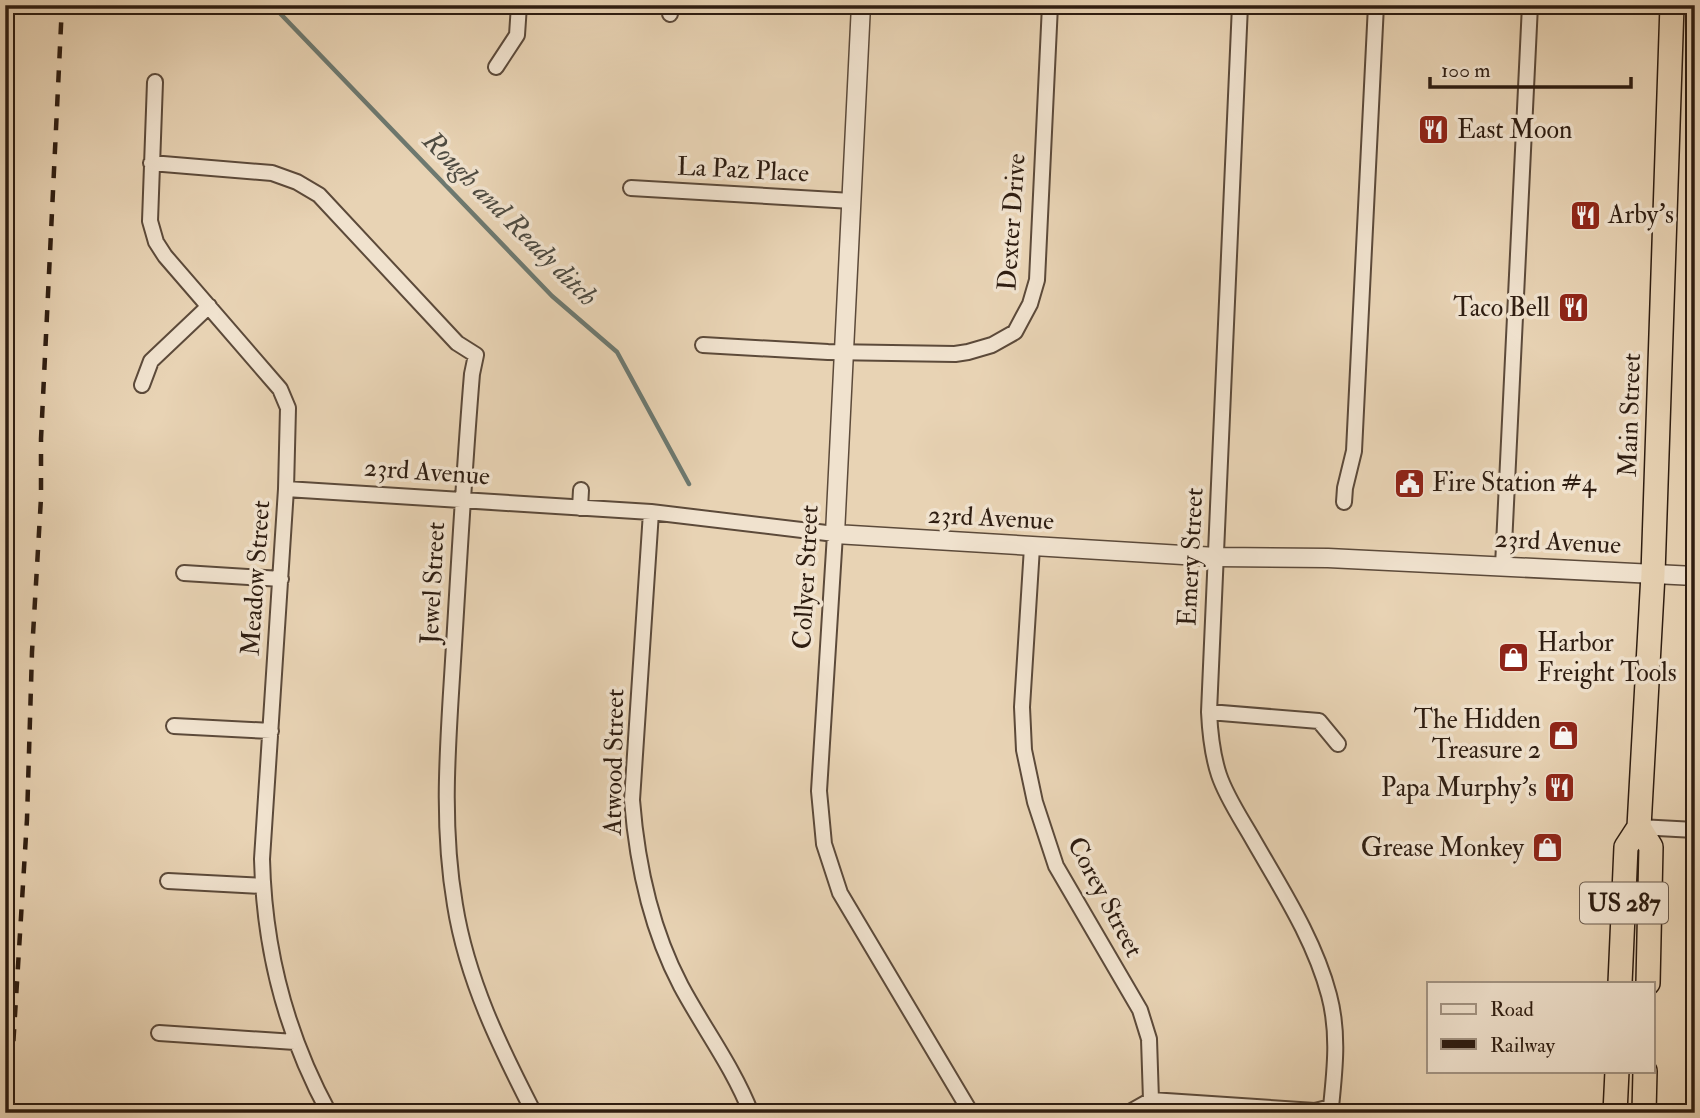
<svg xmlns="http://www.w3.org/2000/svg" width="1700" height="1118" font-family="'IM FELL Double Pica',serif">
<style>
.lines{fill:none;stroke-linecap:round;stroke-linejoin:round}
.stream{stroke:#6d7970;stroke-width:4.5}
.minor-casing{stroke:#5c4a3a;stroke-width:18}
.tertiary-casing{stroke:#5c4a3a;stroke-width:21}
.trunk-casing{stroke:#2e1d11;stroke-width:26}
.minor{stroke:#f0e2ce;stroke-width:14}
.tertiary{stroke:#f0e2ce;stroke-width:18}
.trunk{stroke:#e8d3b4;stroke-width:23}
.rail{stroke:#2e1d11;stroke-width:4.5;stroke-dasharray:12 12;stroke-linecap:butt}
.labels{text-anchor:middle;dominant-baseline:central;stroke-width:7;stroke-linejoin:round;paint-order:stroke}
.shield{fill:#f0e2ce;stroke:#68584a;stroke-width:2}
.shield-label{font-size:24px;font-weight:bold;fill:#2e1d11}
.poi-label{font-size:26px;fill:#2e1d11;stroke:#f0e2ce;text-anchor:start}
.street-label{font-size:26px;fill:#2e1d11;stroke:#f0e2ce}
.water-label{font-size:28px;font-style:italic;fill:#4e4b41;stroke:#f0e2ce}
</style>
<rect width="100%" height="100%" fill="#e8d3b4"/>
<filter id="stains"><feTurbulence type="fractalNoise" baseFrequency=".00286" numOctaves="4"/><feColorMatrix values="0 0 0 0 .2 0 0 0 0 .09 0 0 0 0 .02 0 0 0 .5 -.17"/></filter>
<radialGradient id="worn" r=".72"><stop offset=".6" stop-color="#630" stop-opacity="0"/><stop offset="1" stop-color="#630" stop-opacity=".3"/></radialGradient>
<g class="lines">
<path class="stream" d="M 272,5 L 552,296 L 617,352 L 689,484"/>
<defs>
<path id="minor" d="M 670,14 L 671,5
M 496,67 L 517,35 L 519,5
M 155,82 L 150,221 L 156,242 L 165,256 L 280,389 L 288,408 L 286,489 L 262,859 C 264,949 286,1034 329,1113
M 151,163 L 272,173 L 297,182 L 319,195 L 457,343 L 476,355 L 472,374 C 464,470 459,565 453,661 C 448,743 441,823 455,905 C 467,980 500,1047 534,1113
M 631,188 L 852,201
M 703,345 L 828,352 L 955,354 L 968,352 L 992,345 L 1015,332 L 1030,304 L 1037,280 L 1050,5
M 142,385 L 151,361 L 209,306
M 286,489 L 651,512 L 835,534 L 819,791 L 824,844 L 840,893 L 971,1113
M 1344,502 L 1345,488 L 1354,451 L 1376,5
M 580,508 L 581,490
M 651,512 L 632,800 C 637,864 651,929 681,986 C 704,1029 733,1067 751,1113
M 1032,547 L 1022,707 L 1024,750 L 1035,802 L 1056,866 L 1140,1010 L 1149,1039 L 1151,1100
M 1503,566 L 1530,5
M 184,573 L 281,579
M 1209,712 L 1319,721 L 1338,744
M 174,726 L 271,731
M 1639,827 L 1695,830
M 168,881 L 263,886
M 159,1033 L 295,1042
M 1128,1113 L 1151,1100 L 1315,1111 L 1331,1107 C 1335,1069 1339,1032 1329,995 C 1314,938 1280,887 1251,836 C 1240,817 1226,796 1219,775 C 1212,754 1210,733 1209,712 L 1240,5"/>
<path id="tertiary" d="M 861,5 L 835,534 L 1216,557 L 1328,558 L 1695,576"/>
<path id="trunk" d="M 1639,827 L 1651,847 L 1648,983
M 1620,983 L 1626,847 L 1639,827 L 1653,574 L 1672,5
M 1615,1113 L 1617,1071
M 1644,1113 L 1645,1071"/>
</defs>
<use href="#minor" class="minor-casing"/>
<use href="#tertiary" class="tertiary-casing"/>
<use href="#trunk" class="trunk-casing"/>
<use href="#minor" class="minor"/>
<use href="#tertiary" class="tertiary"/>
<use href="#trunk" class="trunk"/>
<path class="rail" d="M 9,1113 L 27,819 L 32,652 L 41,498 L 41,439 L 62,5"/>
</g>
<defs>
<symbol id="restaurant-square" viewBox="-11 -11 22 22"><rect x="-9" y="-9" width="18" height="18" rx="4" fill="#8f2418" stroke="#f0e2ce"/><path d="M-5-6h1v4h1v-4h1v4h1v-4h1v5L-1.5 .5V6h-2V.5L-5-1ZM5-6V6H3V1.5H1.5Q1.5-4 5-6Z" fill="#fff"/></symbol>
<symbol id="civic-square" viewBox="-11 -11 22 22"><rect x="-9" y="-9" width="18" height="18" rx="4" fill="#8f2418" stroke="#f0e2ce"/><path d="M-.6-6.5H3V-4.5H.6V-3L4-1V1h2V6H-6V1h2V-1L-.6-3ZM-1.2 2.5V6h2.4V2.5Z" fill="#fff"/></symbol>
<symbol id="shop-square" viewBox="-11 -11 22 22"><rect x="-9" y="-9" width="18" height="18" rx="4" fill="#8f2418" stroke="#f0e2ce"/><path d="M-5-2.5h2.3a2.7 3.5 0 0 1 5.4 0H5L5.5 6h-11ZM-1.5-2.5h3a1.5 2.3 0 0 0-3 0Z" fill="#fff"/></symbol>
</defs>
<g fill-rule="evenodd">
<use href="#restaurant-square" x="1416" y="112" width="35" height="35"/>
<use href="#restaurant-square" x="1568" y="198" width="35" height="35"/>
<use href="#restaurant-square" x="1556" y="290" width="35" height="35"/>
<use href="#civic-square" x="1392" y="466" width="35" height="35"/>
<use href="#shop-square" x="1496" y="640" width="35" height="35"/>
<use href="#shop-square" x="1546" y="718" width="35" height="35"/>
<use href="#restaurant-square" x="1542" y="770" width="35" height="35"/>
<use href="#shop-square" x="1530" y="830" width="35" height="35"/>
</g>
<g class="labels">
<rect class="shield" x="1580" y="882.5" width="88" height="41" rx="5"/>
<g class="shield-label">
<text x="1624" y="903">US 287</text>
</g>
<g class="poi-label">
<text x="1457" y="130">East Moon</text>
<text x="1608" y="215">Arby's</text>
<text x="1550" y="308" text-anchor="end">Taco Bell</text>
<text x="1432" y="483">Fire Station #4</text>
<text x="1537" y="643">Harbor<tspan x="1537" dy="30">Freight Tools</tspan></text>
<text x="1541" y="720" text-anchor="end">The Hidden<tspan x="1541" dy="30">Treasure 2</tspan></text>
<text x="1537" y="788" text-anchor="end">Papa Murphy's</text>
<text x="1524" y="848" text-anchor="end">Grease Monkey</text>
</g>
<g class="street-label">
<text transform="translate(743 170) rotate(3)">La Paz Place</text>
<text transform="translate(1012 222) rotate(-86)">Dexter Drive</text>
<text transform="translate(1630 415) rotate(-88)">Main Street</text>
<text transform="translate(427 472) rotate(4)">23rd Avenue</text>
<text transform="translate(991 518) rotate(3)">23rd Avenue</text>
<text transform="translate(1558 542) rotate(3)">23rd Avenue</text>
<text transform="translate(1191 557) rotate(-87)">Emery Street</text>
<text transform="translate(806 577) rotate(-87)">Collyer Street</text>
<text transform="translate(256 578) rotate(-86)">Meadow Street</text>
<text transform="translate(433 583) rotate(-87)">Jewel Street</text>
<text transform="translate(614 762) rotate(-89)">Atwood Street</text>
<text transform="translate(1105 897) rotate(62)">Corey Street</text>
</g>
<g class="water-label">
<text transform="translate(510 219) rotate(45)">Rough and Ready ditch</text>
</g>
</g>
<rect width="1700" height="1118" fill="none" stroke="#e8d3b4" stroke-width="28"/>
<rect x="7" y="7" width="1686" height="1104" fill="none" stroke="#2e1d11" stroke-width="3.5"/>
<rect x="14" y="14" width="1672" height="1090" fill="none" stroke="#2e1d11" stroke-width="2"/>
<rect x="1427" y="982" width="228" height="91" fill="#f0e2ce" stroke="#a29382" stroke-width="2"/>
<rect x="1441" y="1004" width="35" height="10" fill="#f0e2ce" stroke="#a29382" stroke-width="2"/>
<text x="1490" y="1016" font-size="21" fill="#2e1d11">Road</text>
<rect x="1441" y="1039" width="35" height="10" fill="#2e1d11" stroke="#a29382" stroke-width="2"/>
<text x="1490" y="1052" font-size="21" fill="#2e1d11">Railway</text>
<path d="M1430 77v10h201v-10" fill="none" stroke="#2e1d11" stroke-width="3.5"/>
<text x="1441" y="77" font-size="21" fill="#2e1d11" stroke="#f0e2ce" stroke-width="5" paint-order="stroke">100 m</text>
<rect width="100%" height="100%" filter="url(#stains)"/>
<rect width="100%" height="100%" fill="url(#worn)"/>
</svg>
